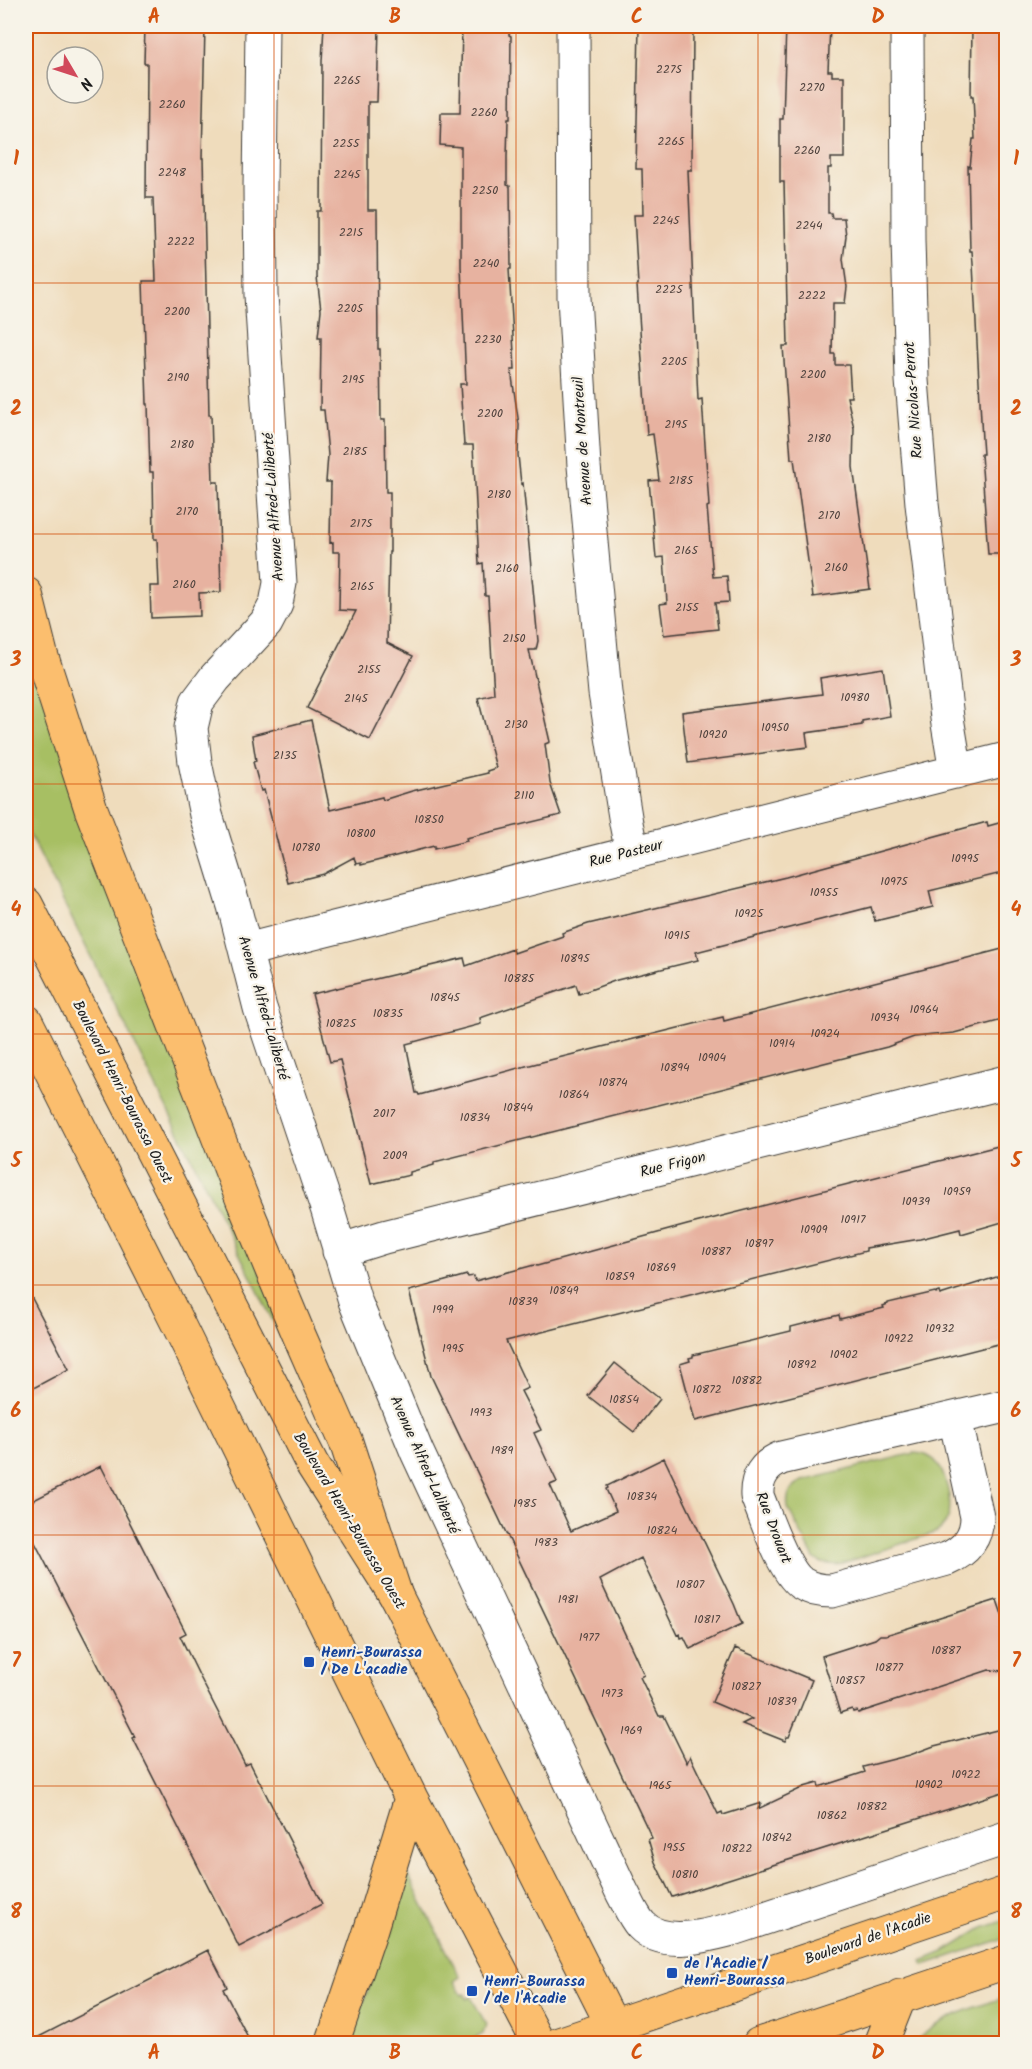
<svg xmlns="http://www.w3.org/2000/svg" width="1032" height="2069" font-family="Kalam,sans-serif">
<style>
.green{fill:#a7bf64;stroke:#626e40;stroke-width:1.5}
.building{fill:#e7b2a0}
.lines{fill:none;stroke-linecap:round;stroke-linejoin:round}
.minor-casing{stroke:#3c3934;stroke-width:35}
.major-casing{stroke:#3c3934;stroke-width:35}
.highway-casing{stroke:#3c3934;stroke-width:35}
.minor{stroke:#fff;stroke-width:33}
.major{stroke:#fbbe6e;stroke-width:33}
.highway{stroke:#fbbe6e;stroke-width:33}
.grid{fill:none;stroke:#d4530e;stroke-width:1.5;stroke-opacity:0.55}
.transit-dot{fill:#1a4fb4;stroke:#f7f3e8;stroke-width:2}
.labels{text-anchor:middle;dominant-baseline:central;stroke-width:4.5;stroke-linejoin:round;paint-order:stroke}
.number-label{font-size:12px;fill:#4f423d}
.street-label{font-size:15px;fill:#1c1c1c;stroke:#f7f3e8}
.transit-label{font-size:15px;font-weight:bold;fill:#164399;stroke:#f7f3e8;text-anchor:start}
.neatline{fill:none;stroke:#d4530e;stroke-width:2}
.grid-label{font-size:20px;text-anchor:middle;font-weight:bold;fill:#d4530e}
</style>
<rect width="100%" height="100%" fill="#f7f3e8"/>
<filter id="ink" filterUnits="userSpaceOnUse"><feTurbulence type="fractalNoise" baseFrequency=".0167" numOctaves="2"/><feDisplacementMap in="SourceGraphic" scale="12" xChannelSelector="R" yChannelSelector="G"/><feConvolveMatrix kernelMatrix="1 2 1 2 8 2 1 2 1" color-interpolation-filters="sRGB"/></filter>
<filter id="wash" filterUnits="userSpaceOnUse"><feTurbulence type="fractalNoise" baseFrequency=".008" numOctaves="4" result="noise"/><feDisplacementMap in="SourceGraphic" scale="24" xChannelSelector="R" yChannelSelector="G"/><feGaussianBlur stdDeviation="1.35" result="paint"/><feColorMatrix in="noise" values="0 0 0 0 0 0 0 0 0 0 0 0 0 0 0 0 0 1.4 0 .05"/><feComposite in="paint" operator="in"/></filter>
<g filter="url(#wash)">
<rect width="100%" height="100%" fill="#efdcbc"/>
<path class="green" d="M 26,633 L 294,1363 L 26,827 Z
M 914,1453 C 937,1453 943,1470 948,1490 C 951,1507 952,1521 937,1532 L 837,1565 L 821,1563 L 814,1558 L 788,1508 C 786,1495 790,1486 803,1481 Z
M 405,1875 L 408,1875 L 460,1977 L 454,1981 L 462,1995 L 465,1994 L 467,1999 L 471,1997 L 486,2024 L 483,2034 L 465,2043 L 348,2044 L 376,1968 Z
M 1006,1920 L 1006,1938 L 924,1965 L 922,1961 L 944,1952 L 983,1928 Z
M 1006,1997 L 1006,2043 L 914,2043 C 940,2017 972,2008 1006,1997 Z"/>
<g id="blocks">
<path class="building" d="M 145,26 L 205,26 L 202,158 L 203,158 L 209,415 L 211,415 L 213,482 L 218,482 L 221,592 L 199,593 L 200,616 L 151,618 L 150,586 L 159,586 L 157,539 L 154,539 L 153,472 L 150,472 L 148,404 L 147,404 L 143,281 L 156,281 L 153,198 L 146,198 L 147,63 L 144,63 Z
M 324,26 L 379,26 L 377,102 L 368,102 L 368,210 L 377,210 L 378,349 L 380,349 L 381,420 L 385,420 L 386,492 L 390,492 L 390,552 L 389,552 L 387,643 L 413,656 L 370,740 L 307,708 L 356,611 L 339,610 L 340,552 L 333,552 L 333,542 L 330,543 L 331,482 L 326,482 L 328,455 L 324,410 L 320,410 L 321,337 L 318,337 L 321,310 L 317,277 L 317,211 L 321,211 L 322,61 Z
M 462,26 L 509,26 L 509,35 L 511,36 L 510,119 L 508,119 L 507,157 L 507,185 L 510,186 L 511,269 L 509,269 L 515,370 L 511,370 L 519,425 L 518,455 L 521,484 L 523,483 L 538,641 L 536,650 L 529,650 L 550,742 L 545,744 L 550,783 L 561,815 L 466,838 L 467,841 L 434,849 L 434,846 L 361,865 L 361,863 L 356,864 L 354,857 L 323,874 L 288,883 L 264,790 L 261,791 L 253,762 L 256,761 L 252,735 L 311,720 L 330,810 L 382,797 L 383,800 L 412,791 L 488,773 L 487,771 L 496,768 L 478,698 L 494,694 L 488,596 L 485,596 L 483,563 L 479,564 L 473,445 L 464,445 L 460,384 L 466,384 L 461,266 L 461,147 L 440,145 L 441,113 L 460,113 Z
M 639,26 L 693,26 L 692,170 L 688,170 L 698,400 L 702,399 L 709,506 L 707,507 L 713,577 L 727,576 L 729,602 L 715,603 L 718,629 L 664,635 L 660,604 L 667,603 L 664,557 L 656,558 L 649,481 L 659,480 L 653,434 L 647,435 L 637,285 L 638,285 L 634,215 L 643,215 L 642,169 L 636,169 Z
M 786,26 L 830,26 L 828,71 L 832,71 L 832,76 L 844,76 L 844,158 L 831,158 L 831,168 L 828,168 L 828,213 L 831,213 L 832,218 L 844,218 L 846,236 L 843,259 L 847,287 L 845,303 L 833,303 L 832,354 L 835,354 L 835,365 L 849,365 L 851,397 L 847,397 L 854,428 L 853,467 L 870,589 L 813,597 L 794,459 L 791,459 L 783,346 L 788,346 L 784,182 L 780,182 L 780,119 L 783,119 Z
M 972,26 L 1006,26 L 1006,554 L 988,554 L 981,454 L 983,454 L 982,440 L 973,264 L 972,251 L 970,251 L 968,166 L 970,167 L 973,139 L 975,139 L 973,96 L 971,96 Z
M 883,668 L 890,716 L 862,721 L 862,725 L 806,733 L 808,747 L 688,763 L 682,712 L 822,694 L 820,678 Z
M 1006,821 L 1006,872 L 929,891 L 933,907 L 875,921 L 871,907 L 789,928 L 696,952 L 698,960 L 617,980 L 579,994 L 576,985 L 480,1018 L 481,1024 L 406,1044 L 416,1093 L 418,1093 L 419,1095 L 526,1066 L 706,1021 L 723,1017 L 724,1021 L 1006,948 L 1006,1019 L 954,1033 L 914,1037 L 887,1047 L 434,1162 L 434,1165 L 410,1172 L 410,1175 L 371,1184 L 340,1060 L 330,1062 L 312,994 L 464,958 L 466,966 L 513,949 L 514,953 L 563,936 L 562,933 L 588,924 L 786,877 L 987,822 L 988,826 Z
M 1006,1144 L 1006,1221 L 961,1234 L 960,1229 L 920,1239 L 866,1248 L 866,1251 L 506,1341 L 528,1388 L 521,1391 L 541,1430 L 534,1433 L 557,1482 L 550,1485 L 571,1531 L 616,1511 L 606,1489 L 608,1488 L 607,1486 L 664,1458 L 734,1604 L 742,1624 L 690,1649 L 684,1637 L 681,1638 L 680,1634 L 677,1635 L 641,1558 L 600,1580 L 644,1675 L 640,1677 L 659,1716 L 664,1716 L 687,1763 L 690,1756 L 718,1814 L 722,1812 L 723,1815 L 761,1803 L 758,1809 L 804,1787 L 818,1783 L 819,1787 L 865,1772 L 863,1767 L 910,1755 L 934,1746 L 1006,1728 L 1006,1791 L 672,1897 L 655,1862 L 648,1839 L 652,1838 L 431,1376 L 409,1291 L 467,1275 L 468,1277 L 474,1276 L 475,1281 L 534,1265 L 537,1266 L 687,1225 Z
M 1006,1274 L 1006,1342 L 695,1421 L 680,1364 L 690,1361 L 689,1358 L 693,1357 L 693,1355 L 791,1331 L 791,1327 L 839,1315 L 840,1319 L 884,1308 L 883,1306 L 888,1304 L 888,1303 L 935,1292 L 936,1293 L 939,1292 L 940,1295 Z
M 26,1287 L 69,1369 L 26,1392 Z
M 615,1363 L 660,1399 L 634,1432 L 588,1396 Z
M 101,1466 L 186,1633 L 180,1636 L 199,1675 L 245,1765 L 250,1763 L 322,1904 L 239,1947 L 133,1738 L 135,1737 L 26,1525 L 26,1504 Z
M 997,1600 L 1006,1626 L 1006,1671 L 989,1670 L 858,1713 L 857,1711 L 853,1712 L 852,1709 L 840,1713 L 822,1656 L 875,1639 L 880,1635 L 886,1635 Z
M 735,1648 L 812,1680 L 789,1737 L 787,1737 L 785,1741 L 742,1724 L 752,1719 L 712,1702 Z
M 208,1950 L 227,1987 L 223,1989 L 251,2043 L 27,2043 Z"/>
</g>
</g>
<g filter="url(#ink)">
<use href="#blocks" fill-opacity="0" stroke="#3c3934" stroke-width="1.5"/>
<g class="lines">
<defs>
<path id="minor" d="M 262,26 L 260,189 L 261,295 L 280,583 L 276,604 L 266,623 L 215,678 L 197,702 L 191,728 L 195,762 L 206,815 L 234,906 L 260,1008 L 327,1208 L 355,1301 L 417,1452 L 622,1892 C 628,1903 633,1916 641,1925 C 663,1948 706,1936 732,1929 L 1006,1838
M 573,26 L 574,297 L 584,466 L 605,693 L 626,823 L 632,853
M 907,26 L 908,240 L 912,380 L 922,504 L 947,718 L 956,772
M 246,950 L 1006,759
M 339,1251 L 384,1237 L 1006,1082
M 955,1418 L 977,1517 C 977,1537 966,1551 947,1559 L 832,1591 C 821,1591 810,1589 801,1583 C 783,1570 766,1518 757,1496 C 756,1478 764,1465 781,1458 L 1006,1406"/>
<path id="major" d="M 26,904 L 312,1464 L 396,1596 L 622,2044
M 26,1021 L 179,1326 L 411,1798 L 539,2044
M 332,2044 L 369,1935 L 411,1798
M 559,2044 L 1006,1893
M 759,2044 L 1006,1962
M 881,2044 L 900,1996"/>
<path id="highway" d="M 26,594 L 41,654 L 91,809 L 243,1201 L 299,1335 L 346,1442 L 396,1596"/>
</defs>
<use href="#minor" class="minor-casing"/>
<use href="#major" class="major-casing"/>
<use href="#highway" class="highway-casing"/>
<use href="#minor" class="minor"/>
<use href="#major" class="major"/>
<use href="#highway" class="highway"/>
</g>
</g>
<path class="grid" d="M 274,26 L 274,2044M 516,26 L 516,2044M 758,26 L 758,2044M 26,283 L 1006,283M 26,534 L 1006,534M 26,784 L 1006,784M 26,1034 L 1006,1034M 26,1285 L 1006,1285M 26,1535 L 1006,1535M 26,1786 L 1006,1786"/>
<g class="transit-dot">
<rect x="303" y="1656" width="12" height="12" rx="3"/>
<rect x="666" y="1967" width="12" height="12" rx="3"/>
<rect x="466" y="1985" width="12" height="12" rx="3"/>
</g>
<g class="labels">
<g class="number-label">
<text x="669" y="69">2275</text>
<text x="347" y="80">2265</text>
<text x="812" y="87">2270</text>
<text x="172" y="104">2260</text>
<text x="484" y="112">2260</text>
<text x="671" y="141">2265</text>
<text x="346" y="143">2255</text>
<text x="807" y="150">2260</text>
<text x="172" y="172">2248</text>
<text x="347" y="174">2245</text>
<text x="485" y="190">2250</text>
<text x="666" y="220">2245</text>
<text x="809" y="225">2244</text>
<text x="351" y="232">2215</text>
<text x="181" y="241">2222</text>
<text x="486" y="263">2240</text>
<text x="669" y="289">2225</text>
<text x="812" y="295">2222</text>
<text x="350" y="308">2205</text>
<text x="177" y="311">2200</text>
<text x="488" y="339">2230</text>
<text x="674" y="361">2205</text>
<text x="813" y="374">2200</text>
<text x="178" y="377">2190</text>
<text x="353" y="379">2195</text>
<text x="490" y="413">2200</text>
<text x="676" y="424">2195</text>
<text x="819" y="438">2180</text>
<text x="182" y="444">2180</text>
<text x="355" y="451">2185</text>
<text x="681" y="480">2185</text>
<text x="499" y="494">2180</text>
<text x="187" y="511">2170</text>
<text x="829" y="515">2170</text>
<text x="361" y="523">2175</text>
<text x="686" y="550">2165</text>
<text x="836" y="567">2160</text>
<text x="507" y="568">2160</text>
<text x="184" y="584">2160</text>
<text x="362" y="586">2165</text>
<text x="687" y="607">2155</text>
<text x="514" y="638">2150</text>
<text x="369" y="669">2155</text>
<text x="855" y="697">10980</text>
<text x="356" y="698">2145</text>
<text x="516" y="724">2130</text>
<text x="775" y="727">10950</text>
<text x="713" y="734">10920</text>
<text x="285" y="755">2135</text>
<text x="524" y="795">2110</text>
<text x="429" y="819">10850</text>
<text x="361" y="833">10800</text>
<text x="306" y="847">10780</text>
<text x="965" y="858">10995</text>
<text x="894" y="881">10975</text>
<text x="824" y="892">10955</text>
<text x="749" y="913">10925</text>
<text x="677" y="935">10915</text>
<text x="575" y="958">10895</text>
<text x="519" y="978">10885</text>
<text x="445" y="997">10845</text>
<text x="924" y="1009">10964</text>
<text x="388" y="1013">10835</text>
<text x="885" y="1017">10934</text>
<text x="341" y="1023">10825</text>
<text x="825" y="1033">10924</text>
<text x="782" y="1043">10914</text>
<text x="712" y="1057">10904</text>
<text x="675" y="1067">10894</text>
<text x="613" y="1082">10874</text>
<text x="574" y="1094">10864</text>
<text x="518" y="1107">10844</text>
<text x="384" y="1113">2017</text>
<text x="475" y="1117">10834</text>
<text x="395" y="1155">2009</text>
<text x="957" y="1191">10959</text>
<text x="916" y="1201">10939</text>
<text x="853" y="1219">10917</text>
<text x="814" y="1229">10909</text>
<text x="759" y="1243">10897</text>
<text x="716" y="1251">10887</text>
<text x="661" y="1267">10869</text>
<text x="620" y="1276">10859</text>
<text x="564" y="1290">10849</text>
<text x="523" y="1301">10839</text>
<text x="443" y="1309">1999</text>
<text x="940" y="1328">10932</text>
<text x="899" y="1338">10922</text>
<text x="453" y="1348">1995</text>
<text x="844" y="1354">10902</text>
<text x="802" y="1364">10892</text>
<text x="747" y="1380">10882</text>
<text x="707" y="1389">10872</text>
<text x="624" y="1399">10854</text>
<text x="481" y="1412">1993</text>
<text x="502" y="1450">1989</text>
<text x="642" y="1496">10834</text>
<text x="525" y="1503">1985</text>
<text x="662" y="1530">10824</text>
<text x="546" y="1542">1983</text>
<text x="690" y="1584">10807</text>
<text x="568" y="1599">1981</text>
<text x="707" y="1619">10817</text>
<text x="589" y="1637">1977</text>
<text x="946" y="1650">10887</text>
<text x="889" y="1667">10877</text>
<text x="850" y="1680">10857</text>
<text x="746" y="1686">10827</text>
<text x="612" y="1693">1973</text>
<text x="782" y="1701">10839</text>
<text x="631" y="1730">1969</text>
<text x="966" y="1774">10922</text>
<text x="929" y="1784">10902</text>
<text x="660" y="1785">1965</text>
<text x="872" y="1806">10882</text>
<text x="832" y="1815">10862</text>
<text x="777" y="1837">10842</text>
<text x="674" y="1847">1955</text>
<text x="737" y="1848">10822</text>
<text x="685" y="1874">10810</text>
</g>
<g class="street-label">
<text transform="translate(914 400) rotate(-94)">Rue Nicolas-Perrot</text>
<text transform="translate(583 441) rotate(-94)">Avenue de Montreuil</text>
<text transform="translate(274 507) rotate(-94)">Avenue Alfred-Laliberté</text>
<text transform="translate(626 854) rotate(-14)">Rue Pasteur</text>
<text transform="translate(263 1008) rotate(74)">Avenue Alfred-Laliberté</text>
<text transform="translate(122 1092) rotate(63)">Boulevard Henri-Bourassa Ouest</text>
<text transform="translate(673 1165) rotate(-14)">Rue Frigon</text>
<text transform="translate(424 1465) rotate(66)">Avenue Alfred-Laliberté</text>
<text transform="translate(349 1521) rotate(59)">Boulevard Henri-Bourassa Ouest</text>
<text transform="translate(773 1528) rotate(69)">Rue Drouart</text>
<text transform="translate(868 1939) rotate(-19)">Boulevard de l'Acadie</text>
</g>
<g class="transit-label">
<text x="321" y="1653">Henri-Bourassa<tspan x="321" dy="17">/ De L'acadie</tspan></text>
<text x="684" y="1964">de l'Acadie /<tspan x="684" dy="17">Henri-Bourassa</tspan></text>
<text x="484" y="1982">Henri-Bourassa<tspan x="484" dy="17">/ de l'Acadie</tspan></text>
</g>
</g>
<rect width="1032" height="2069" fill="none" stroke="#f7f3e8" stroke-width="66"/>
<g transform="translate(75 75) rotate(129)"><circle r="28" fill="#f7f3e8" stroke="#9f9d96" stroke-width="1.5"/>
<path d="M0-4.5L10 22L0 15L-10 22Z" fill="#d1495b"/>
<text y="-9" font-size="16" font-weight="bold" text-anchor="middle" fill="#1c1c1c">N</text>
</g>
<rect x="33" y="33" width="966" height="2003" class="neatline"/>
<g class="grid-label">
<text x="154" y="23">A</text>
<text x="395" y="23">B</text>
<text x="637" y="23">C</text>
<text x="878" y="23">D</text>
<text x="16" y="165">1</text>
<text x="1016" y="165">1</text>
<text x="16" y="415">2</text>
<text x="1016" y="415">2</text>
<text x="16" y="666">3</text>
<text x="1016" y="666">3</text>
<text x="16" y="916">4</text>
<text x="1016" y="916">4</text>
<text x="16" y="1167">5</text>
<text x="1016" y="1167">5</text>
<text x="16" y="1417">6</text>
<text x="1016" y="1417">6</text>
<text x="16" y="1667">7</text>
<text x="1016" y="1667">7</text>
<text x="16" y="1918">8</text>
<text x="1016" y="1918">8</text>
<text x="154" y="2059">A</text>
<text x="395" y="2059">B</text>
<text x="637" y="2059">C</text>
<text x="878" y="2059">D</text>
</g>
</svg>
